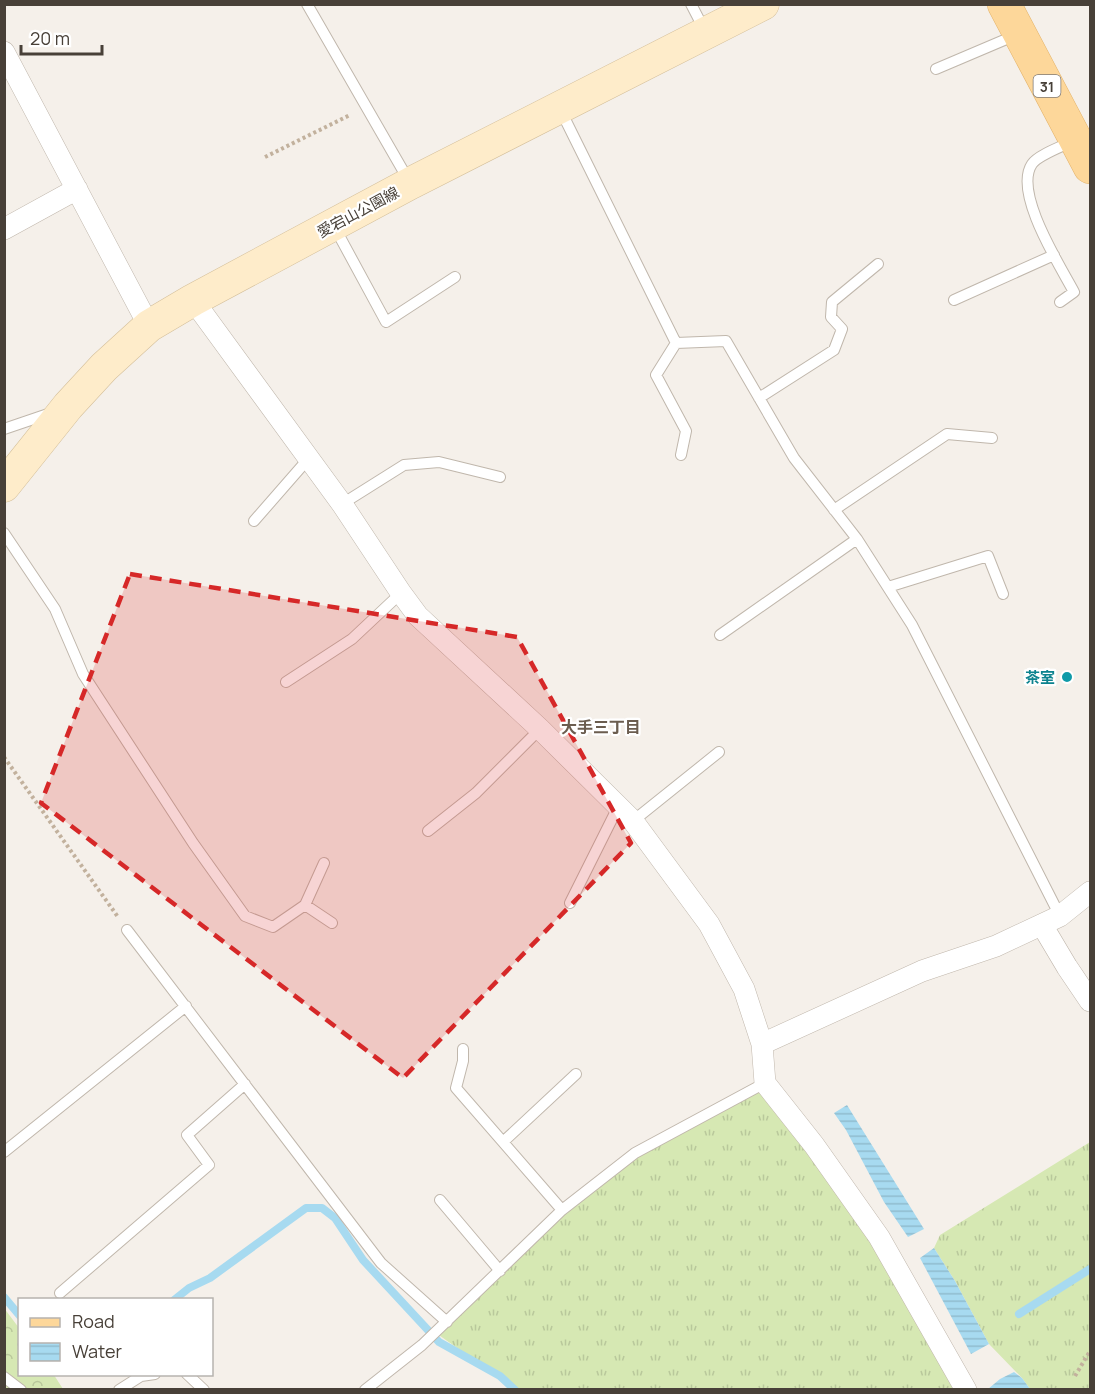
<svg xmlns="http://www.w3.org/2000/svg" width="1095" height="1394" font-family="Manrope,'Noto Sans JP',sans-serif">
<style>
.grass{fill:url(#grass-tufts)}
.forest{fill:url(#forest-crowns)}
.water{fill:url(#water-rules)}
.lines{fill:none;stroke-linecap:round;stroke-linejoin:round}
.stream{stroke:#a7daf0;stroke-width:8}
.service-casing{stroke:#c0b7ac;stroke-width:12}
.minor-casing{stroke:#c0b7ac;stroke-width:22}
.secondary-casing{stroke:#d4bf9a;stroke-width:33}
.primary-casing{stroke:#e3b269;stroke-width:34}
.path{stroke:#c2b19d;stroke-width:4;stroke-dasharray:3 3;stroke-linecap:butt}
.service{stroke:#fff;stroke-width:10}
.minor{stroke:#fff;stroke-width:21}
.secondary{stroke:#feecca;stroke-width:32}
.primary{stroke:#fdd79a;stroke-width:33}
.marked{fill:#d62828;fill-opacity:0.2;stroke:#d62828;stroke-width:4.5;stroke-dasharray:12 8;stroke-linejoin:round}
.culture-dot{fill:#0f9aa8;stroke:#fff;stroke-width:2}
.labels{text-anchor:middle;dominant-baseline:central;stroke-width:4.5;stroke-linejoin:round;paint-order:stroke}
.shield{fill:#fff;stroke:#7f7974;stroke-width:1.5}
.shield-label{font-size:14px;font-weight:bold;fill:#484038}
.street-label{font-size:15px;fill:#484038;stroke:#fff}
.culture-label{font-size:15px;font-weight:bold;fill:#0d838f;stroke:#fff;text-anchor:end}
.neighbourhood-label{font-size:16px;font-weight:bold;fill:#6b5d4f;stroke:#fff}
</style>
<defs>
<pattern id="grass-tufts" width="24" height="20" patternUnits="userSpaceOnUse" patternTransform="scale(1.5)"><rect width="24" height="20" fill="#d6e8b3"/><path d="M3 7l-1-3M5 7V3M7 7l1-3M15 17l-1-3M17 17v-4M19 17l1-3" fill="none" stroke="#b9c89b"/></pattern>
<pattern id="forest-crowns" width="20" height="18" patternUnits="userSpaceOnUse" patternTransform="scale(1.5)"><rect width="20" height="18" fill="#d6e8b3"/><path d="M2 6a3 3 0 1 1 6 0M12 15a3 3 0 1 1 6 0" fill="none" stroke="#b9c89b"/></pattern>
<pattern id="water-rules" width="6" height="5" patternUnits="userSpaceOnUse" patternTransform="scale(1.5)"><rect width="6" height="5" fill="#a7daf0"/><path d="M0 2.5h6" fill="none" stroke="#91bccf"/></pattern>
</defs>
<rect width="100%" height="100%" fill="#f5f0ea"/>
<path class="grass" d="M 765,1083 L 814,1145 L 966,1389 L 515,1389 L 436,1333 L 548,1225 L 635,1153 Z
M 1090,1142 L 1090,1389 L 1030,1389 L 1022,1378 L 989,1344 L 955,1281 L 934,1248 L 940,1235 Z"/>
<path class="forest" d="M 4,1308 L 19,1328 L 20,1374 L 54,1375 L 63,1389 L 5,1389 Z"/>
<path class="water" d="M 847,1105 L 924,1229 L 908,1237 L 884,1202 L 846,1130 L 834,1113 Z
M 934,1248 L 955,1281 L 989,1344 L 971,1354 L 920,1258 Z
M 1014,1372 L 1022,1378 L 1030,1389 L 988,1389 L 1000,1379 Z"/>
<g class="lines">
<path class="stream" d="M 4,1297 L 20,1316
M 174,1300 L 189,1288 L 210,1278 L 306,1208 L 322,1208 L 335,1218 L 363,1260 L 439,1342 L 500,1376 L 515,1390
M 1019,1314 L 1090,1269"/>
<defs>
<path id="service" d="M 307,4 L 409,181
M 691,4 L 705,31
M 936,69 L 1016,35
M 560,109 L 676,343 L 726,341 L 794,458 L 857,539 L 912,625 L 1060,916
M 335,228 L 386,322 L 455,277
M 954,300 L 1054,255
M 1060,302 L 1074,292 C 1059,264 1013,192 1032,164 C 1038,155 1063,146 1073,141
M 676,343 L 656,375 L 686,431 L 681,455
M 759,398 L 834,350 L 842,329 L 831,317 L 832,302 L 878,264
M 4,429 L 51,413
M 342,504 L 404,465 L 439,462 L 500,477
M 834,510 L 947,434 L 992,438
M 254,521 L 309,458
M 4,533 L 55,609 L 83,674 L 193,843 L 245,916 L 273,927 L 305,905 L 332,923
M 888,587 L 988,556 L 1003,594
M 720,635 L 857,539
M 286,682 L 352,639 L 401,593
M 633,821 L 719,752
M 428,831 L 476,793 L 540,729
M 570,903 L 618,807
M 305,905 L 324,863
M 127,930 L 381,1263 L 447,1322
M 463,1049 L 463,1061 L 456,1088 L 562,1210
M 503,1142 L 576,1074
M 4,1152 L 186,1006
M 440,1200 L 500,1271
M 60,1293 L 209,1165 L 187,1135 L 245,1084
M 187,1374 L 204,1390
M 4,1377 L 21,1390
M 119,1390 L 141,1376 L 155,1374
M 365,1390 L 422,1345 L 562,1210 L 635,1153 L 765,1083"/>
<path id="minor" d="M 4,52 L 149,326
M 4,229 L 77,189
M 193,300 L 342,504 L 401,593 L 418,616 L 540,729 L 633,821 L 709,924 L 744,989 L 762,1044 L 765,1083 L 814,1145 L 879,1237 L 966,1390
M 1042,925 L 1067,967 L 1090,1001
M 762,1044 L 922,971 L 996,946 L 1060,916 L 1090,892"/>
<path id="secondary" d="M 4,486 L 68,406 L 104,367 L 149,326 L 193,300 L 411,183 L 763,4"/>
<path id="primary" d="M 1004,4 L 1090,167"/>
</defs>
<use href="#service" class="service-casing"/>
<use href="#minor" class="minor-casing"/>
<use href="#secondary" class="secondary-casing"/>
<use href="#primary" class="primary-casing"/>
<path class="path" d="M 265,157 L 350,115
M 4,757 L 118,917
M 1075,1376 L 1090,1351"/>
<use href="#service" class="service"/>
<use href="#minor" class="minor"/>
<use href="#secondary" class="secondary"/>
<use href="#primary" class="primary"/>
</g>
<path class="marked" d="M 130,574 L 517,637 L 631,843 L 403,1078 L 41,803 Z"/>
<circle class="culture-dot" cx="1067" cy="677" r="6"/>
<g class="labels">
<rect class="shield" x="1033.5" y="75" width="27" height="22" rx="4.5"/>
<g class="shield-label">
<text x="1047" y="86">31</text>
</g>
<g class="street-label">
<text transform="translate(358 212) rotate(-28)">愛宕山公園線</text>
</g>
<g class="culture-label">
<text x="1055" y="677">茶室</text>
</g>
<g class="neighbourhood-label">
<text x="601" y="727">大手三丁目</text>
</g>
</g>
<rect width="1095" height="1394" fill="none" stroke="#484038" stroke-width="12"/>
<rect x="18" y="1298" width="195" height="78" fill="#ffffff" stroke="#b6b3af" stroke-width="1.5"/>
<rect x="30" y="1318" width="30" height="9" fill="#fdd79a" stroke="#b6b3af" stroke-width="1.5"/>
<text x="72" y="1328" font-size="18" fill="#484038">Road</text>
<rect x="30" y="1343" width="30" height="18" fill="url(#water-rules)" stroke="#b6b3af" stroke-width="1.5"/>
<text x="72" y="1358" font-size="18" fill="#484038">Water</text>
<path d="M21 45v9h81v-9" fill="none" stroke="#484038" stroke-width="3"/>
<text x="30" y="45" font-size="18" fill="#484038" stroke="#ffffff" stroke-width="4.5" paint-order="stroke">20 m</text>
</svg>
